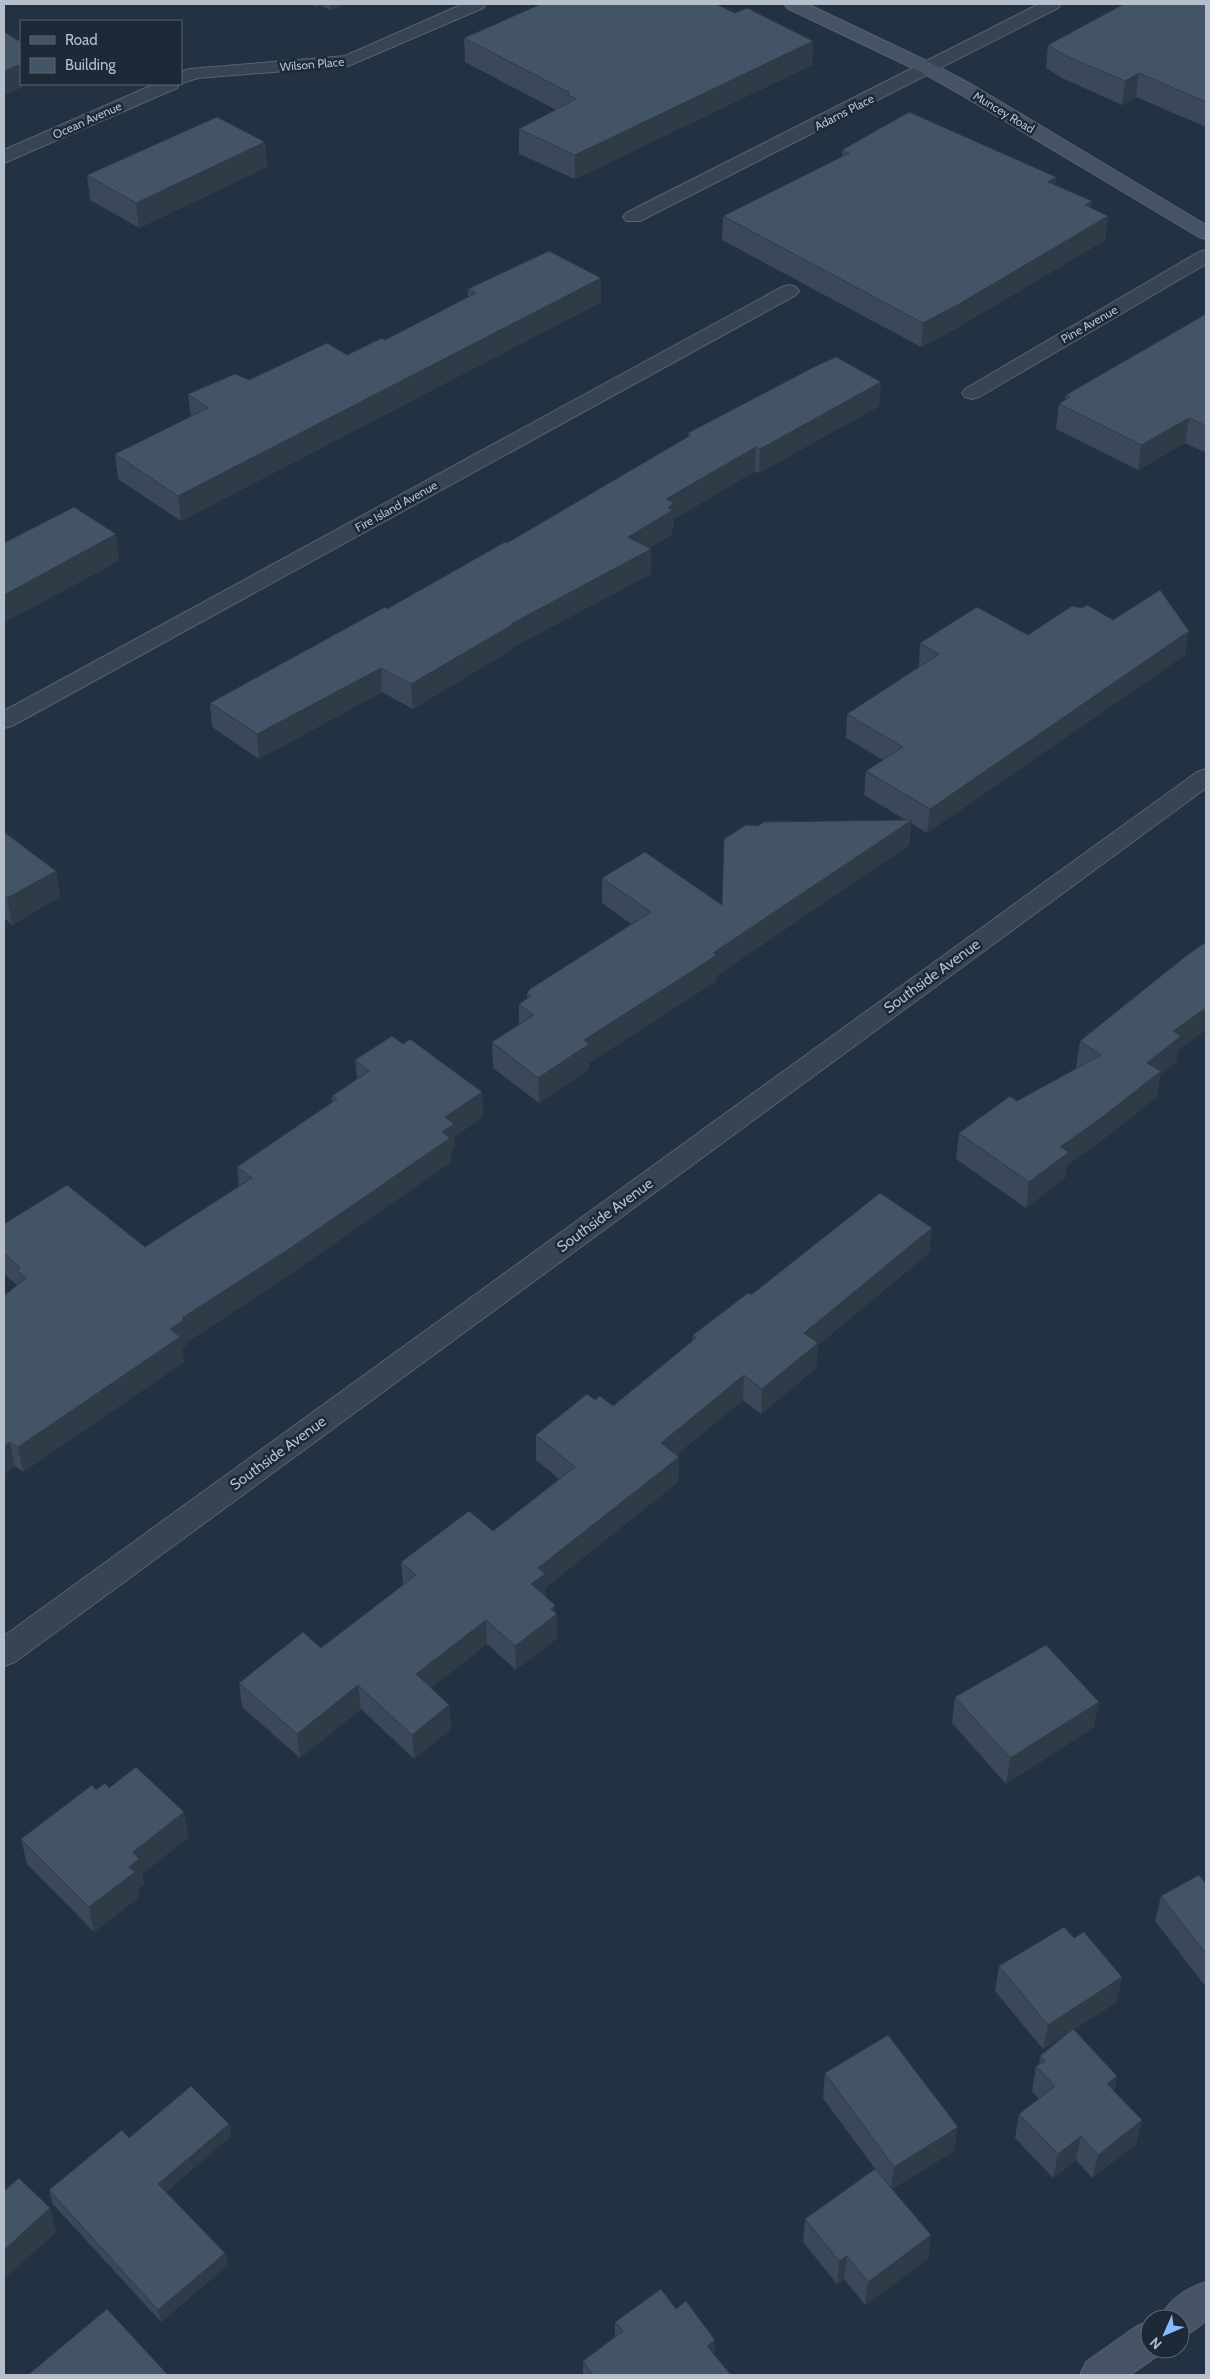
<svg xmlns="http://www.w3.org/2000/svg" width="1210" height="2379" font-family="Cabin,sans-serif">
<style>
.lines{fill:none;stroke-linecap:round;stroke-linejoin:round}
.street-casing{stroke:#56626f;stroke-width:2}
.secondary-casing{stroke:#56626f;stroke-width:2}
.street{fill:#384452;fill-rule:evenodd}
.secondary{fill:#455365;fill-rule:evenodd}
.wall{fill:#3a4859}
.shaded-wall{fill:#303b48}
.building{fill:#445467;stroke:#303b48}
.labels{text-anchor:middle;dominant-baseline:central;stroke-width:5;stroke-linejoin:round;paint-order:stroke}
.far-street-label{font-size:12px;fill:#b5bfcc;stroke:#1d2937}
.street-label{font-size:15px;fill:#b5bfcc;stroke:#1d2937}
</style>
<rect width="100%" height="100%" fill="#233243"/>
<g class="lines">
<defs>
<path id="street" d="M 463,4 L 486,4 L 483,8 L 348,66 L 198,78 L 179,84 L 177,88 L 4,163 L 4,150 L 155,84 L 181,84 L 181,72 L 189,69 L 345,56 Z
M 1039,4 L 1061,4 L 1058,8 L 640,221 L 626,221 L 623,217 L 626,213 Z
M 1206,250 L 1206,264 L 979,397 L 972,399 L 965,397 L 962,393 L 965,389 L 1199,252 Z
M 789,285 L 796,287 L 799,291 L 796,295 L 12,726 L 4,728 L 4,711 L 782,287 Z
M 1206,769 L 1206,788 L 15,1662 L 4,1666 L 4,1636 L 1197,772 Z"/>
<path id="secondary" d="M 784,4 L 807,4 L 933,64 L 974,86 L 1206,225 L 1206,239 L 1199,237 L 960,94 L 921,72 L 787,8 Z
M 1206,2282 L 1206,2321 L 1191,2332 L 1180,2336 L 1180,2319 L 1160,2319 C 1168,2300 1187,2288 1206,2282 Z
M 1150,2321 L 1150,2349 L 1164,2349 L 1163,2352 L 1130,2375 L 1080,2375 L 1086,2362 L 1137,2326 Z"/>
</defs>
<use href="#street" class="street-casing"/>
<use href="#secondary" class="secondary-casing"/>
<use href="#street" class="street"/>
<use href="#secondary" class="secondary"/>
</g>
<path class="wall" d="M 312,4 L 347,4 L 330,10 L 321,5 L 317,7 Z
M 1206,4 L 1206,127 L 1136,97 L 1122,105 L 1062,78 L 1046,68 L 1048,45 Z
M 735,13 L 813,41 L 812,65 L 575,179 L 519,154 L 519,129 L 556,110 L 465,62 L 464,38 Z
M 265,142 L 267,167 L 139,228 L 90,200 L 87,175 Z
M 842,150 L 1056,177 L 1055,185 L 1091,208 L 1108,216 L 1105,240 L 957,328 L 921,347 L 722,240 L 723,216 L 842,157 Z
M 601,278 L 601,302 L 181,521 L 118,479 L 115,454 L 191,417 L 188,394 L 249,380 L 347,355 L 385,340 L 468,297 L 468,289 Z
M 1206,314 L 1206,453 L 1185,443 L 1138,470 L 1056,429 L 1059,404 L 1065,400 L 1066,395 Z
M 879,406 L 759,473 L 755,471 L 674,519 L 674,528 L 672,529 L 672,534 L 649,548 L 651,549 L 651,574 L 513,647 L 513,649 L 413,709 L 382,692 L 259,759 L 212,727 L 210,703 L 387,609 L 507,543 L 688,437 L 688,433 Z
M 1113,620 L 1185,655 L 927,833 L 911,823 L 909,845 L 716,976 L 716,981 L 589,1063 L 589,1069 L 539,1103 L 493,1068 L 492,1042 L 519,1024 L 519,1004 L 527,998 L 527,993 L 631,924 L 602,903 L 602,878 L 722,905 L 724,839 L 758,826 L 906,820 L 864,795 L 866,771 L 883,760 L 846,738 L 847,714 L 919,667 L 920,643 L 1028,635 Z
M 4,832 L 56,871 L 60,897 L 12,925 L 4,918 Z
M 1080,1041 L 1178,1050 L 1176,1062 L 1160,1075 L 1157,1097 L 1097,1144 L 1067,1165 L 1065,1178 L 1026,1208 L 956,1159 L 959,1133 L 1077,1068 L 1076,1067 Z
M 403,1044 L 482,1092 L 483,1117 L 455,1136 L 455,1148 L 451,1151 L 451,1162 L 292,1273 L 187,1342 L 187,1344 L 182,1348 L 184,1362 L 23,1472 L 15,1466 L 4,1474 L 4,1296 L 17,1285 L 4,1274 L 4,1224 L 145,1247 L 239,1186 L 237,1167 L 332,1102 L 332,1096 L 357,1079 L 355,1060 Z
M 932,1228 L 929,1253 L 818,1345 L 816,1368 L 761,1414 L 743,1400 L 676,1455 L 679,1457 L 678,1482 L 545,1588 L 545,1597 L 557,1614 L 557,1638 L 516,1670 L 487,1644 L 431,1688 L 449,1705 L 451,1729 L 414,1759 L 361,1709 L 300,1758 L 242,1707 L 239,1683 L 321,1648 L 403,1585 L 401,1562 L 493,1531 L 559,1479 L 536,1460 L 536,1435 L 595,1400 L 613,1406 L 692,1341 L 693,1335 L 751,1295 Z
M 955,1697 L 1094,1727 L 1006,1784 L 952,1723 Z
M 109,1788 L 189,1837 L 142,1874 L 144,1884 L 138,1889 L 139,1897 L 94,1932 L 27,1864 L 21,1839 L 96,1790 Z
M 1206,1884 L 1206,1987 L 1155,1921 L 1161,1896 Z
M 999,1966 L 1117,2002 L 1074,2029 L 1117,2076 L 1114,2091 L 1142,2120 L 1136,2144 L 1092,2178 L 1076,2160 L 1053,2178 L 1015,2138 L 1019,2114 L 1039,2099 L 1032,2091 L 1036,2066 L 1039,2065 L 1040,2056 L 1069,2032 L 1043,2049 L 995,1991 Z
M 825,2073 L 954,2151 L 892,2189 L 931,2235 L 928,2259 L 865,2305 L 844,2279 L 837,2284 L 803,2242 L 805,2219 L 875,2169 L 823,2098 Z
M 229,2124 L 231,2136 L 166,2192 L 225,2253 L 228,2265 L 161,2322 L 52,2203 L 49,2190 L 129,2138 Z
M 676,2309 L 715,2340 L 714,2355 L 731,2375 L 583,2375 L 583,2361 L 615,2337 L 615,2322 Z"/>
<path class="shaded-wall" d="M 317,4 L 321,4 L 321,5 L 317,7 Z
M 330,4 L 347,4 L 330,10 Z
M 813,41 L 812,65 L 575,179 L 575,155 Z
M 21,64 L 21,84 L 30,84 L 4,95 L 4,71 Z
M 1139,73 L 1136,97 L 1122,105 L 1125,81 Z
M 265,142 L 267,167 L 139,228 L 136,203 Z
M 1056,177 L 1054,201 L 1048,182 Z
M 1092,201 L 1089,225 L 1085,205 Z
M 1108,216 L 1105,240 L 957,328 L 921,347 L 923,323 Z
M 601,278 L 601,302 L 181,521 L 178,496 Z
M 881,382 L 879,406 L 759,473 L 760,449 Z
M 1189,418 L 1185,443 L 1138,470 L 1141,445 Z
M 756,447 L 755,471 L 674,519 L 674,528 L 672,529 L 672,534 L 628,561 L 628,537 L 666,499 Z
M 116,534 L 119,561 L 4,623 L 4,595 Z
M 651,549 L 651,574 L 513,647 L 513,649 L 413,709 L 411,684 L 511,624 Z
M 1189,631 L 1185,655 L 927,833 L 930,809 Z
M 381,668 L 382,692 L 259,759 L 257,734 Z
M 912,820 L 909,845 L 716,976 L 716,981 L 589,1063 L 589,1069 L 539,1103 L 538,1078 L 584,1040 Z
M 56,871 L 60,897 L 12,925 L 7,898 Z
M 1206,1008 L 1206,1030 L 1178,1050 L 1176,1062 L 1160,1075 L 1157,1097 L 1097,1144 L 1067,1165 L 1065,1178 L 1026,1208 L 1029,1182 L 1060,1147 L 1147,1063 L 1173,1031 Z
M 482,1092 L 483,1117 L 455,1136 L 455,1148 L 451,1151 L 451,1162 L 292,1273 L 187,1342 L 187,1344 L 182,1348 L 184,1362 L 23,1472 L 18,1447 L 170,1329 L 182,1318 L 442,1132 L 445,1117 Z
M 932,1228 L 929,1253 L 818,1345 L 816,1368 L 761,1414 L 762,1389 L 804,1333 Z
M 744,1375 L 743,1400 L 660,1468 L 661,1443 Z
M 10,1442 L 15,1466 L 4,1474 L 4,1446 Z
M 679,1457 L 678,1482 L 545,1588 L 546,1598 L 531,1584 L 538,1568 Z
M 555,1605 L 555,1615 L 557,1614 L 557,1638 L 516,1670 L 515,1646 L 551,1609 Z
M 486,1620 L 487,1644 L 418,1698 L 416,1674 Z
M 358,1685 L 361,1709 L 300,1758 L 297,1734 Z
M 1099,1702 L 1094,1727 L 1006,1784 L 1010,1758 Z
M 449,1705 L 451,1729 L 414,1759 L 412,1735 Z
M 184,1812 L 189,1837 L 142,1874 L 144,1884 L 138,1889 L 139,1897 L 94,1932 L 89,1907 L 133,1852 Z
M 1122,1977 L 1117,2002 L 1043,2049 L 1048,2025 Z
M 1117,2076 L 1112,2100 L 1107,2084 Z
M 1142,2120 L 1136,2144 L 1092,2178 L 1098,2155 Z
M 229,2124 L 231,2136 L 161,2196 L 158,2184 Z
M 958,2127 L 954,2151 L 891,2190 L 894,2167 Z
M 1081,2136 L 1076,2160 L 1053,2178 L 1058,2154 Z
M 50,2208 L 56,2232 L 4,2279 L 4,2250 Z
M 931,2235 L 928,2259 L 865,2305 L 868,2282 Z
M 225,2253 L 228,2265 L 161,2322 L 158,2310 Z
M 847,2256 L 844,2279 L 837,2284 L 839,2261 Z
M 715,2340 L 714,2363 L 707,2346 Z"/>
<path class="building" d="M 541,4 L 716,4 L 735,13 L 747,8 L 813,41 L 575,155 L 519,129 L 576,99 L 567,95 L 570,93 L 464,38 Z
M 1124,4 L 1206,4 L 1206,102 L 1139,73 L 1125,81 L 1064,55 L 1048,45 Z
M 4,32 L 21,42 L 21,64 L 4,71 Z
M 909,112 L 1056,177 L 1048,182 L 1092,201 L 1085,205 L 1108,216 L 959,304 L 923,323 L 723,216 L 849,153 L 842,150 Z
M 217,117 L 265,142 L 136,203 L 87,175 Z
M 549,251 L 601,278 L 178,496 L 115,454 L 208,408 L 188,394 L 235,374 L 249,380 L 327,343 L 347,355 L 382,338 L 385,340 L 476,293 L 468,289 Z
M 1206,314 L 1206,426 L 1189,418 L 1141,445 L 1059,404 L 1070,397 L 1066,395 Z
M 836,357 L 881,382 L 760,449 L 756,447 L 666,499 L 674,503 L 668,508 L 673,510 L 628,537 L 651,549 L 511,624 L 512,625 L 411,684 L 381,668 L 257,734 L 210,703 L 385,607 L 387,609 L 505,542 L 507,543 L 691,435 L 688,433 L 816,366 Z
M 74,507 L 116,534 L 4,595 L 4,543 Z
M 1160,590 L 1189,631 L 930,809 L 866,771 L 903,747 L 847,714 L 939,654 L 920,643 L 977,607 L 1028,635 L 1072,606 L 1082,608 L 1087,605 L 1113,620 Z
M 912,820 L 713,953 L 717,955 L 584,1040 L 589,1044 L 538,1078 L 492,1042 L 534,1015 L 519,1004 L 531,996 L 527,993 L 530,989 L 651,912 L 602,878 L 645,852 L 722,905 L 724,839 L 746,825 L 758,826 L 764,822 Z
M 4,832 L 56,871 L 7,898 L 4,895 Z
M 1206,942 L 1206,1008 L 1173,1031 L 1181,1036 L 1147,1063 L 1161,1071 L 1101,1118 L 1060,1147 L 1069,1152 L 1029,1182 L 959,1133 L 1010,1096 L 1017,1101 L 1101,1055 L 1080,1041 L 1186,956 Z
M 392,1036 L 403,1044 L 410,1039 L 482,1092 L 445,1117 L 454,1124 L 442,1132 L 450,1138 L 289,1249 L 182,1318 L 184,1320 L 170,1329 L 180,1337 L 18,1447 L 10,1442 L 4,1446 L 4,1296 L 26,1278 L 17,1270 L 20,1268 L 4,1253 L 4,1224 L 67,1185 L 145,1247 L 252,1178 L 237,1167 L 337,1099 L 332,1096 L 369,1071 L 355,1060 Z
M 880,1193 L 932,1228 L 804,1333 L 818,1343 L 762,1389 L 744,1375 L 661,1443 L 679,1457 L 538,1568 L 545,1574 L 531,1584 L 555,1605 L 551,1609 L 557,1614 L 515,1646 L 486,1620 L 416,1674 L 449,1705 L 412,1735 L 358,1685 L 297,1734 L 239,1683 L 303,1632 L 321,1648 L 416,1575 L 401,1562 L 469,1511 L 493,1531 L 575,1467 L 536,1435 L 587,1394 L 595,1400 L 600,1396 L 613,1406 L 696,1338 L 693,1335 L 748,1293 L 751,1295 Z
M 1046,1645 L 1099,1702 L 1010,1758 L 955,1697 Z
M 136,1767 L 184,1812 L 133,1852 L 139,1859 L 129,1867 L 135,1872 L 89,1907 L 21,1839 L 92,1785 L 96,1790 L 105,1783 L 109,1788 Z
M 1199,1875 L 1206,1884 L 1206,1954 L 1161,1896 Z
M 1064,1927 L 1074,1938 L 1084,1932 L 1122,1977 L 1048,2025 L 999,1966 Z
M 1073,2029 L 1117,2076 L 1107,2084 L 1142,2120 L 1098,2155 L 1081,2136 L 1058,2154 L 1019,2114 L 1055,2086 L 1036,2066 L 1045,2061 L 1040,2056 Z
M 888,2035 L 958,2127 L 894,2167 L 825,2073 Z
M 191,2086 L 229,2124 L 158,2184 L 225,2253 L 158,2310 L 49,2190 L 122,2130 L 129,2138 Z
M 875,2169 L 931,2235 L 868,2282 L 847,2256 L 839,2261 L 805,2219 Z
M 19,2178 L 50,2208 L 4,2250 L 4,2191 Z
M 661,2289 L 676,2309 L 686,2301 L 715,2340 L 707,2346 L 731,2375 L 593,2375 L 583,2361 L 623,2331 L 615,2322 Z
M 107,2309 L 168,2375 L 28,2375 Z"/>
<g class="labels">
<g class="far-street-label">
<text transform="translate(312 64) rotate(-5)">Wilson Place</text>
<text transform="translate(844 112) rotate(-27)">Adams Place</text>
<text transform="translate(1004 112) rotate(31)">Muncey Road</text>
<text transform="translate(87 120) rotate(-24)">Ocean Avenue</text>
<text transform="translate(1089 324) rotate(-30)">Pine Avenue</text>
<text transform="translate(396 506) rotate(-29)">Fire Island Avenue</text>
</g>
<g class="street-label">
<text transform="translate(932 976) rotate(-36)">Southside Avenue</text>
<text transform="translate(605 1215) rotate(-36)">Southside Avenue</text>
<text transform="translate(278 1453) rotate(-36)">Southside Avenue</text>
</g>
</g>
<rect width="1210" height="2379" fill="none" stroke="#b5bfcc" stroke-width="10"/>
<rect x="20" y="20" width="162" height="65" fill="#1d2937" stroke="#5a6573"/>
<rect x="30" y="36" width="25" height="8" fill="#455365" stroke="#5a6573"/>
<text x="65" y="45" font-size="15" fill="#b5bfcc">Road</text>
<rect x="30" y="58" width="25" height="15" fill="#445467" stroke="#5a6573"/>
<text x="65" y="70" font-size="15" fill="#b5bfcc">Building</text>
<g transform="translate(1165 2334) rotate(225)"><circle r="24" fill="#1d2937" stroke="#5a6573"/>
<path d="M0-4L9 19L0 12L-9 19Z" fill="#87baff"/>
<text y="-8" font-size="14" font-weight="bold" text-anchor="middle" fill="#b5bfcc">N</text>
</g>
</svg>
